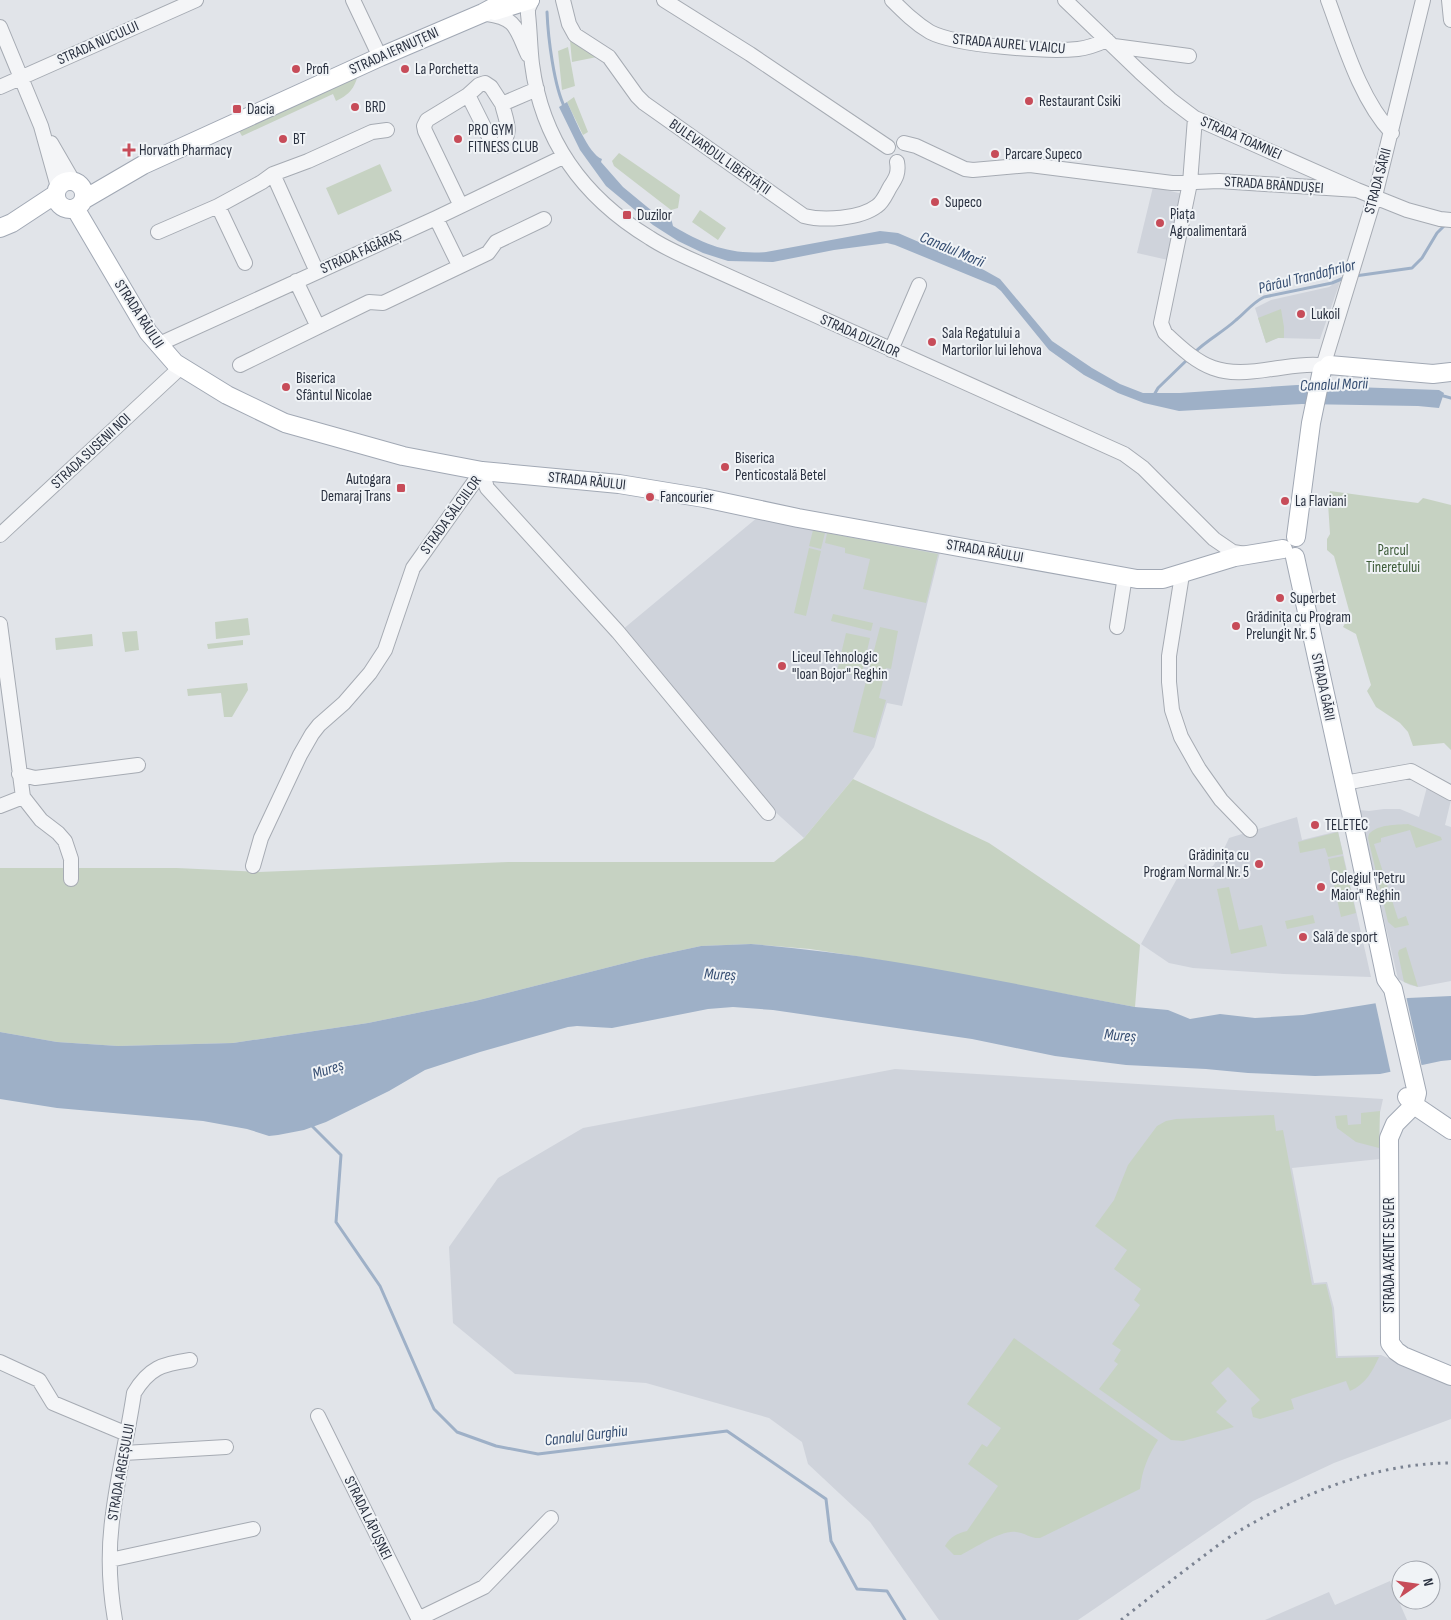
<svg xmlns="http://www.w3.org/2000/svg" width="1451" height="1620" font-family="'Sofia Sans Condensed',sans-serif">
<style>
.built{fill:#cfd3db}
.green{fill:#c6d2c2}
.water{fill:#9eb0c7}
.pier{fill:#e1e4e9}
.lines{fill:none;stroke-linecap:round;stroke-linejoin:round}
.stream{stroke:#9eb0c7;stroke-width:3}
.minor-casing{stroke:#a6abb3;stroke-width:16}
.major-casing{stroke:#a1a8b4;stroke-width:20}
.minor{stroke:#f4f5f7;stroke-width:14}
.major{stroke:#fff;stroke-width:18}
.rail{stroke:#7b8392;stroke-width:3;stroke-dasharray:2.5 5;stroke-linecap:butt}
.poi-dot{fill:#c74c59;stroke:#f0f3f6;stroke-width:2}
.labels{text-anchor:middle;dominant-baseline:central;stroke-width:4;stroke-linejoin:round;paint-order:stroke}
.street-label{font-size:15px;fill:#2a3140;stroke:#f0f3f6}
.poi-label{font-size:15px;fill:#2a3140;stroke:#f0f3f6;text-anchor:start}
.park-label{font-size:15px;fill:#3d5b38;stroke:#f0f3f6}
.water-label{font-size:16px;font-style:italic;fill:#364e72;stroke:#f0f3f6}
</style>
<rect width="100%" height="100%" fill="#e1e4e9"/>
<path class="built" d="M 1153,187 L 1183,194 L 1168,260 L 1137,253 Z
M 1341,279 L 1320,339 L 1278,338 L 1266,343 L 1255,308 L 1271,300 L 1329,287 Z
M 758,517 L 940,552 L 902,706 L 887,703 L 874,747 L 853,779 L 804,838 L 771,808 L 622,630 Z
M 1427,787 L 1451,800 L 1445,825 L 1451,827 L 1451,981 L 1419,987 L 1410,985 L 1398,979 L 1365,838 L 1360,826 L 1359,810 L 1369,811 L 1384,809 L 1400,809 L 1419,817 Z
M 1297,817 L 1302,840 L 1338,831 L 1371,977 L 1284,974 L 1193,968 L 1169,963 L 1141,944 L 1185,864 L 1200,872 L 1213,866 L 1224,849 L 1229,838 Z
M 895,1069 L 1383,1099 L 1379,1117 L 1380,1159 L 1292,1168 L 1314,1283 L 1327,1282 L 1334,1308 L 1338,1356 L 1381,1355 L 1451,1385 L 1451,1419 L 1334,1463 L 1253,1501 L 1078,1620 L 939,1620 L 870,1522 L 808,1464 L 802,1442 L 769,1418 L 646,1383 L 515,1374 L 453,1323 L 449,1247 L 498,1178 L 583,1128 Z
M 1390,1581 L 1407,1620 L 1265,1620 L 1329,1592 L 1335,1605 Z"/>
<path class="green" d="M 570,40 L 597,57 L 572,62 Z
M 568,47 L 575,86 L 562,90 L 558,51 Z
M 360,66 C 356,85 353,93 336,101 L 333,94 L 242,136 L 239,131 L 330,90 Z
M 574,97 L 588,132 L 583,135 L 567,102 Z
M 619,153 L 680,195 L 678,208 L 671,210 L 614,166 L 612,161 Z
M 380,164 L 392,191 L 338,215 L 326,188 Z
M 700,210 L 726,228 L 718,240 L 692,222 Z
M 1281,309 L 1284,327 L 1284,338 L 1278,338 L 1266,343 L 1258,318 Z
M 1330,491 L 1418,503 L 1423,498 L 1451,505 L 1451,750 L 1444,743 L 1413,746 L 1408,732 L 1400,723 L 1376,707 L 1367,691 L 1371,685 L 1356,634 L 1343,627 L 1350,614 L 1334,556 L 1327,550 L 1327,539 L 1330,534 L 1328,503 Z
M 813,530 L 825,533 L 821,549 L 809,546 Z
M 827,533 L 938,554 L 926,603 L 863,589 L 870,559 L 845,553 L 845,548 L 825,543 Z
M 809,548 L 821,551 L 806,616 L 794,613 Z
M 833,614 L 873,623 L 871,631 L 831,621 Z
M 248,618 L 250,635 L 216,639 L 215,622 Z
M 880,627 L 898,631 L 891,669 L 886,668 L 879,698 L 886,700 L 875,738 L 853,732 Z
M 137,631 L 139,650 L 125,652 L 122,632 Z
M 846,633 L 870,638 L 861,677 L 837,671 Z
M 92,634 L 93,646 L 56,650 L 55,638 Z
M 243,640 L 243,645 L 208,649 L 207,644 Z
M 247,683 L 248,690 L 232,717 L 224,717 L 221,693 L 188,696 L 187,689 Z
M 853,779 L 989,843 L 1140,945 L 1135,1007 L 874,959 L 810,949 L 751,944 L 701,946 L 645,958 L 475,1001 L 368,1023 L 233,1043 L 118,1046 L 57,1042 L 0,1032 L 0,868 L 177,868 L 259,872 L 508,862 L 774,862 L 804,838 Z
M 1408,824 L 1441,837 L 1442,840 L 1416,848 L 1410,830 L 1381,838 L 1381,842 L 1374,844 L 1398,919 L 1406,916 L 1409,925 L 1395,928 L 1388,922 L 1368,838 L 1369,834 C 1378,824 1396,825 1408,824 Z
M 1338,832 L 1343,854 L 1328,857 L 1325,848 L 1300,853 L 1298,842 Z
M 1343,856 L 1356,913 L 1341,917 L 1328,859 Z
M 1229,887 L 1239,930 L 1262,925 L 1267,946 L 1231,954 L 1217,889 Z
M 1313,915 L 1315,923 L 1287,929 L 1285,921 Z
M 1406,947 L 1418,987 L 1404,982 L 1398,953 L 1399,950 Z
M 1380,1111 L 1379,1148 L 1356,1142 L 1337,1128 L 1335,1116 L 1347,1115 L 1348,1125 L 1361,1124 L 1361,1113 Z
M 1274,1115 L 1276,1131 L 1283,1130 L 1312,1285 L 1326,1284 L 1332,1308 L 1336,1358 L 1379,1357 C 1372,1372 1366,1384 1350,1391 L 1346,1381 L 1291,1399 L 1294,1409 L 1260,1419 L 1253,1417 L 1251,1408 L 1260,1400 L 1228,1367 L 1211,1383 L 1227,1401 L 1216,1412 L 1234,1427 L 1183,1441 L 1171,1440 L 1099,1389 L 1118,1364 L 1114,1361 L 1121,1350 L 1112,1344 L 1140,1305 L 1134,1300 L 1141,1289 L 1114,1269 L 1127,1250 L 1095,1226 L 1114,1200 L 1128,1165 L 1157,1126 L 1166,1121 L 1176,1119 Z
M 1014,1338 L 1158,1440 C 1148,1456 1142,1470 1140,1489 L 1040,1538 C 1032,1539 1025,1533 1016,1532 C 1001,1530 975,1548 961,1555 L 954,1555 L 945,1546 C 951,1536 956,1534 967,1531 L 998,1486 L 968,1464 L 982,1444 L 987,1447 L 1001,1428 L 967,1404 Z"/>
<path class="water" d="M 567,102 C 574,116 588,154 602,159 L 601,162 L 623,187 L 646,206 L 661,218 L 671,218 L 673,226 C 704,244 729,255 766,252 L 880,231 L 898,233 L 984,270 L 1000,279 L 1052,341 L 1092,368 L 1120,384 L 1143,393 L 1180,393 L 1297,385 L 1439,390 L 1444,393 L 1439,408 L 1418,406 L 1302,404 L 1179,411 L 1144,403 L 1118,393 L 1084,375 L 1049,350 L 1001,291 L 995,286 L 895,245 L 887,243 L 834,250 L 773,262 L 728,261 L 703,253 L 678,241 L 653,225 L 606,186 L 580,150 L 559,107 Z
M 751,944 C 880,954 1007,983 1135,1007 L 1168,1010 L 1190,1019 L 1220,1014 L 1255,1018 L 1303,1015 L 1408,998 L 1451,996 L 1451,1060 L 1441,1061 L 1380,1074 L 1315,1076 L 1248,1073 L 1206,1069 L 1126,1065 L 1055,1056 L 972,1039 L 773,1010 L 733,1007 L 708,1009 L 612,1028 L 577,1026 L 568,1027 L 480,1052 L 425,1070 L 389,1091 L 326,1122 L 304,1130 L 278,1135 L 269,1136 L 247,1129 L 203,1121 L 57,1108 L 0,1099 L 0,1032 L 57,1042 L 118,1046 L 233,1043 L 368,1023 L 475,1001 L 645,958 L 701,946 Z"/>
<path class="pier" d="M 1406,996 L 1422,1067 L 1391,1074 L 1375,1001 Z"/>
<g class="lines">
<path class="stream" d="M 547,12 C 548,37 554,87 565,108
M 1355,276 L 1412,268 L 1422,258 L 1437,233 L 1446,224
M 1195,352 C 1207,340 1223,332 1236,320 C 1246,312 1252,303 1264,297 L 1332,283 L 1346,277
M 1154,395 L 1158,388 L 1189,358
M 1440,395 L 1451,398
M 311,1125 L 341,1155 L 336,1222 L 380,1286 L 434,1409 L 457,1432 L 496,1446 L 538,1454 L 727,1431 L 826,1499 L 831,1541 L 857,1589 L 887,1591 L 905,1620"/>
<defs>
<path id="minor" d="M 353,0 L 380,57
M 532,0 L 528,9 L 528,14 C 530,31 530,48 532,64 C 542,141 584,198 650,238 C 662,246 675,252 688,258 L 1124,454 L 1143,468 L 1214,539 L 1233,552 L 1246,554
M 563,0 L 569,24 L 575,35 L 609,57 L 637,96 L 644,103 L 804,216 C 823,221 860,219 877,206 C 883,202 886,194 890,187 C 896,178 899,173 897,162
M 664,0 L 750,54 L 888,147
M 892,0 C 904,12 915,23 930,32 C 957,46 1047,52 1078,49 C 1088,48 1098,44 1107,40
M 1065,0 L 1140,72 L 1170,99 L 1195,118 L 1357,190 L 1407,210 L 1440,219 L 1451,220
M 1328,0 C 1344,43 1360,99 1392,133
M 1449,0 L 1451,20
M 487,14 C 517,18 516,29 528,55
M 0,27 L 41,126 L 58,187
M 1114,46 L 1189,56
M 0,87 L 196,0
M 468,95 L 491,141 L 495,146 L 499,146 C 514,134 506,121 502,104 L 537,89
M 1195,118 L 1190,183 L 1161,323 L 1165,333 C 1203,369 1219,378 1272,369 C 1288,367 1302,364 1318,365
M 51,143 L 73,181
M 904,143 L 916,146 L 965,169 L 973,170 L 1030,165 L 1172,183 L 1219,181 L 1357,190
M 273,174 L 317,272
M 218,206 L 245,263
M 461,206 L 425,131 L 424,126 L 427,120 L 468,95 L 479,85 L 485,83 L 491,87 L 502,104
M 436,218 L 459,265
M 158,232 L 218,206 L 262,182 L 273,174 L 308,161 L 372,132 L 387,130
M 296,281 L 318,327
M 157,345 L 436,218 L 563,157
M 891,350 L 919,285
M 1325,360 L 1375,196 L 1423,0
M 240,365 L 369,302 L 383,303 L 488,253 L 496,242 L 544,219
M 482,471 L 487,488 L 618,632 L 768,813
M 0,535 L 181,367
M 1182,575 L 1169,656 L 1169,682 L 1172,710 L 1181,737 L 1199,769 L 1221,800 L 1250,830
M 0,624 L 23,797 L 41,820 L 58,833 L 65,841 L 71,859 L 71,879
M 1117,627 L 1125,576
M 19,774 L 35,778 L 138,765
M 1344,783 L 1411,771 L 1451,793
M 0,806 L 23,797
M 253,866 L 261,838 L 300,755 L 312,734 L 319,725 L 344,703 L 370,673 L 385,650 L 413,568 L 482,471
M 0,1362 L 39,1380 L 53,1403 L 127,1434
M 318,1416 L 419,1620
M 124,1453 L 226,1447
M 110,1560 L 253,1529
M 418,1619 L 484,1587 L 551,1518
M 115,1620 C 109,1585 108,1548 113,1514 C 118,1473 128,1434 134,1393 C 149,1368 162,1364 190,1360"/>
<path id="major" d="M 495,11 L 530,0
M56 195a14 14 0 1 1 28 0a14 14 0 1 1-28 0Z
M 83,200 L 143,165 L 380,57 L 483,13 L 507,0
M 75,208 L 148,332 L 175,363 L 227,395 L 285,423 L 403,456 L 482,471 L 619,484 L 704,498 L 798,518 L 1137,579 L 1163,579 L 1235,557 L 1283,549
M 0,228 L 12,223 L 56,194
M 1329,365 L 1433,374 L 1451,372
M 1296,537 L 1311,423 L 1322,370
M 1295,557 L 1352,817
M 1355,831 L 1386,979 L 1393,989 L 1417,1093 L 1414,1105
M 1407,1097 L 1414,1105 L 1451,1130
M 1414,1105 L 1395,1124 L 1389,1138 L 1390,1343 L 1396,1351 L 1403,1356 L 1451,1376"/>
</defs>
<use href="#minor" class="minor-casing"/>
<use href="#major" class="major-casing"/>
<use href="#minor" class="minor"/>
<use href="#major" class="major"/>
<path class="rail" d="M 1121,1620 C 1149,1598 1177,1576 1205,1555 C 1216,1547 1227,1538 1239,1531 C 1303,1493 1376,1463 1451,1463"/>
</g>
<g class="poi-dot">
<circle cx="296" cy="69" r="5"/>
<circle cx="405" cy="69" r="5"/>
<circle cx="1029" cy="101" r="5"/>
<circle cx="355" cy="107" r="5"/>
<rect x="232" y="104" width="10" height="10" rx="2.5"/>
<circle cx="283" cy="139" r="5"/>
<circle cx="458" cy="139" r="5"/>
<path d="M126.5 142.5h5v5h5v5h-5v5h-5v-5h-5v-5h5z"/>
<circle cx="995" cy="154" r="5"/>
<circle cx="935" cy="202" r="5"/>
<rect x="622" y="210" width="10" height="10" rx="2.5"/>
<circle cx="1160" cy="223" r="5"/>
<circle cx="1301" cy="314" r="5"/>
<circle cx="932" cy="342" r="5"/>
<circle cx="286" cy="387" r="5"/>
<circle cx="725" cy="467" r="5"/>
<rect x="396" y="483" width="10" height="10" rx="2.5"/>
<circle cx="650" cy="497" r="5"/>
<circle cx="1285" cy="501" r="5"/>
<circle cx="1280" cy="598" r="5"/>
<circle cx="1236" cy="626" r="5"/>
<circle cx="782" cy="666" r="5"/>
<circle cx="1315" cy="825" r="5"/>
<circle cx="1259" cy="864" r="5"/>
<circle cx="1321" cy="887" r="5"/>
<circle cx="1303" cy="937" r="5"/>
</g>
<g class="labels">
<g class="street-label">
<text transform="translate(98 43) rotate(-24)">STRADA NUCULUI</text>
<text transform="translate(1009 44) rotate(5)">STRADA AUREL VLAICU</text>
<text transform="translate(394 51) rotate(-24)">STRADA IERNUȚENI</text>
<text transform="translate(1241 138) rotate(24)">STRADA TOAMNEI</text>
<text transform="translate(720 157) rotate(35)">BULEVARDUL LIBERTĂȚII</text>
<text transform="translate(1378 181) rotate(-75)">STRADA SĂRII</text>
<text transform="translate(1274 185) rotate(4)">STRADA BRÂNDUȘEI</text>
<text transform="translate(361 252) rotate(-24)">STRADA FĂGĂRAȘ</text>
<text transform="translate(139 314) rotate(57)">STRADA RÂULUI</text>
<text transform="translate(860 336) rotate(24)">STRADA DUZILOR</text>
<text transform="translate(91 451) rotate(-43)">STRADA SUSENII NOI</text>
<text transform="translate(587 481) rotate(6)">STRADA RÂULUI</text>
<text transform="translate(451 515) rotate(-54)">STRADA SĂLCIILOR</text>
<text transform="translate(985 551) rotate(10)">STRADA RÂULUI</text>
<text transform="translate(1323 687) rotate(78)">STRADA GĂRII</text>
<text transform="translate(1389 1255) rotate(-90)">STRADA AXENTE SEVER</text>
<text transform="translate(121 1472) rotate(-80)">STRADA ARGEȘULUI</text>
<text transform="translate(368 1518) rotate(64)">STRADA LĂPUȘNEI</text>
</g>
<g class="poi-label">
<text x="306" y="69">Profi</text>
<text x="415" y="69">La Porchetta</text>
<text x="1039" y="101">Restaurant Csiki</text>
<text x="365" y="107">BRD</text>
<text x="247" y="109">Dacia</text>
<text x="468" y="130">PRO GYM<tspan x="468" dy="17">FITNESS CLUB</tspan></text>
<text x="293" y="139">BT</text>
<text x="139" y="150">Horvath Pharmacy</text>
<text x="1005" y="154">Parcare Supeco</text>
<text x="945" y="202">Supeco</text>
<text x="1170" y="214">Piața<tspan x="1170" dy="17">Agroalimentară</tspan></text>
<text x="637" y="215">Duzilor</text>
<text x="1311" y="314">Lukoil</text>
<text x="942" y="333">Sala Regatului a<tspan x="942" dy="17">Martorilor lui Iehova</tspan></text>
<text x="296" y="378">Biserica<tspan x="296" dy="17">Sfântul Nicolae</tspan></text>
<text x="735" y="458">Biserica<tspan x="735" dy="17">Penticostală Betel</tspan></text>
<text x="391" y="479" text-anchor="end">Autogara<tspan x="391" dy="17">Demaraj Trans</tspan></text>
<text x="660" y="497">Fancourier</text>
<text x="1295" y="501">La Flaviani</text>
<text x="1290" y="598">Superbet</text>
<text x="1246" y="617">Grădinița cu Program<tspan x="1246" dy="17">Prelungit Nr. 5</tspan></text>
<text x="792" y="657">Liceul Tehnologic<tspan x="792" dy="17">"Ioan Bojor" Reghin</tspan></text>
<text x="1325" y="825">TELETEC</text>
<text x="1249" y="855" text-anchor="end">Grădinița cu<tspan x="1249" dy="17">Program Normal Nr. 5</tspan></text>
<text x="1331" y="878">Colegiul "Petru<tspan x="1331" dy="17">Maior" Reghin</tspan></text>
<text x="1313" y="937">Sală de sport</text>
</g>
<g class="park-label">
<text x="1393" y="550">Parcul<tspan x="1393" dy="17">Tineretului</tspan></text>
</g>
<g class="water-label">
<text transform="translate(952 250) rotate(23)">Canalul Morii</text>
<text transform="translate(1307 277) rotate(-14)">Pârâul Trandafirilor</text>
<text transform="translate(1334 385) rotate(-2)">Canalul Morii</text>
<text transform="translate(720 975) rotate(3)">Mureș</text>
<text transform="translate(1120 1036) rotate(4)">Mureș</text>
<text transform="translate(328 1070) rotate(-18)">Mureș</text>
<text transform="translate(586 1436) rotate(-7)">Canalul Gurghiu</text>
</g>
</g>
<g transform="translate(1416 1585) rotate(77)"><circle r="24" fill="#f0f3f6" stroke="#a1a5ad"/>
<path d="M0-4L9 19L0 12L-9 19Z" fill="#c74c59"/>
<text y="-8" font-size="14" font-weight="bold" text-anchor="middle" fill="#2a3140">N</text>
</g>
</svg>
